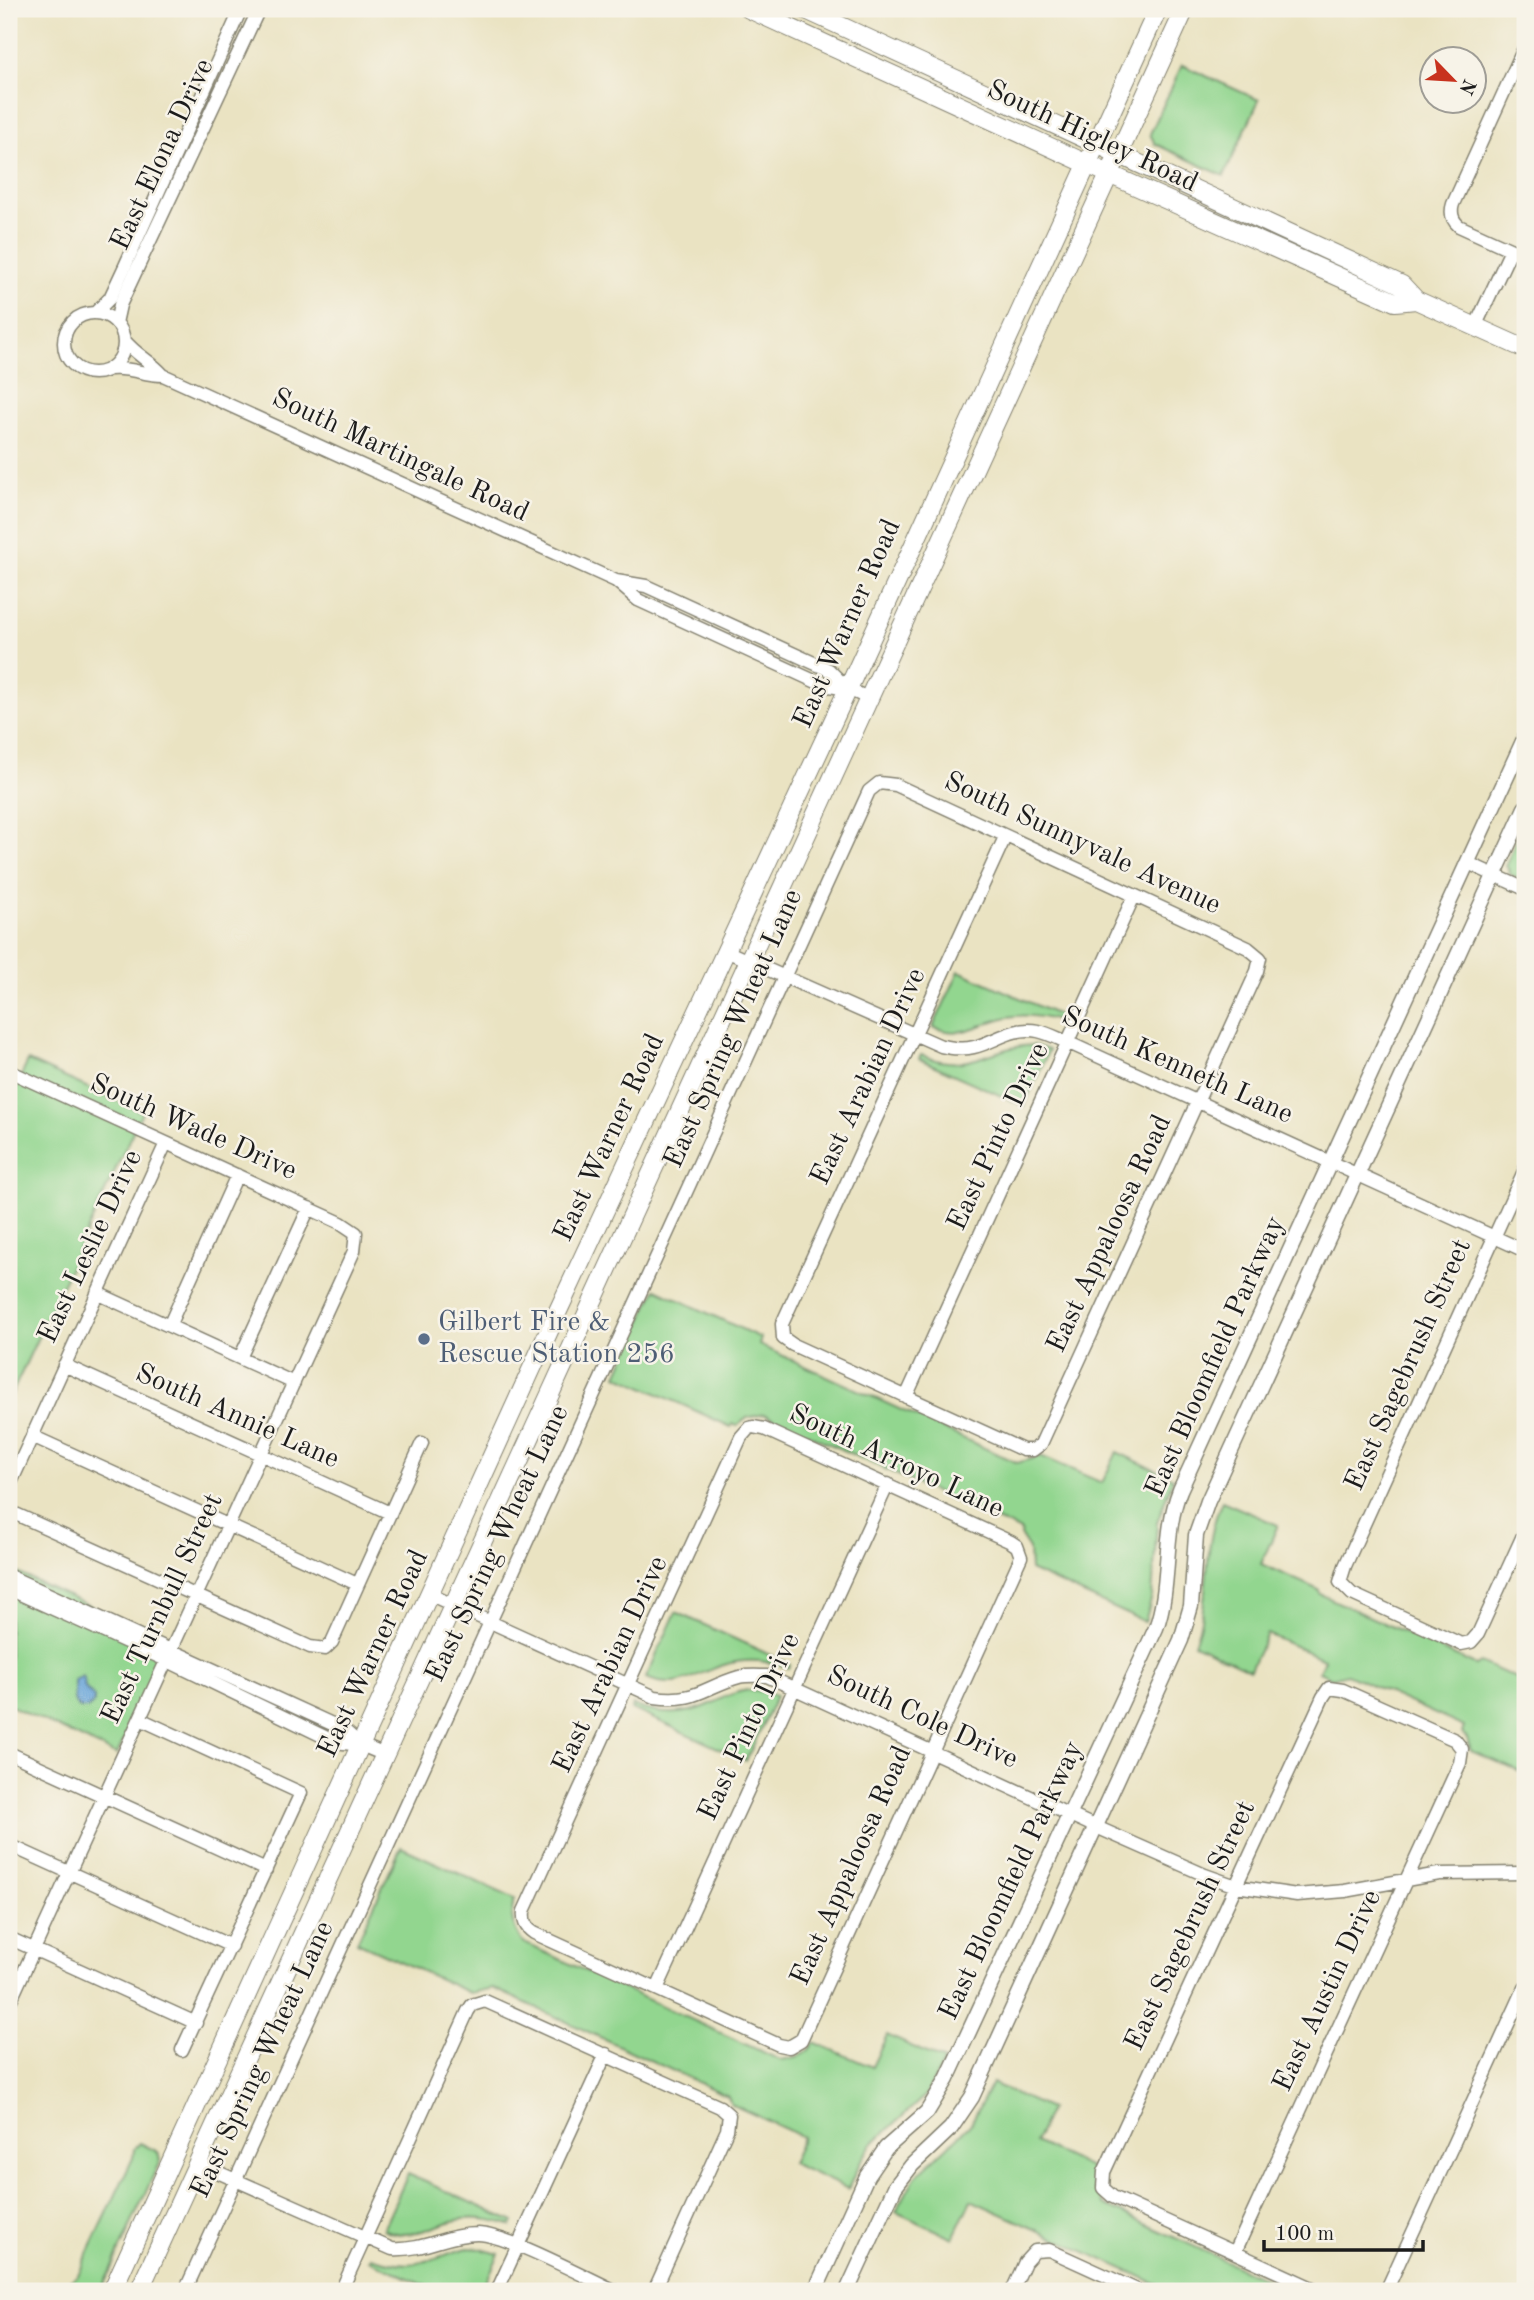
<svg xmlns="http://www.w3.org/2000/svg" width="1534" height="2300" font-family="'Old Standard TT',serif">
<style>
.green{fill:#92d68f;stroke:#577956;stroke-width:2}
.water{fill:#67a4d9;stroke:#42607a;stroke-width:2}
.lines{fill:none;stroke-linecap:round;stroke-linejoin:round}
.minor-casing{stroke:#83806f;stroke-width:15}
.tertiary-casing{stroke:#83806f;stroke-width:17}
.secondary-casing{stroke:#83806f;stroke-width:20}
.minor{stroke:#fff;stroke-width:12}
.tertiary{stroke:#fff;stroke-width:14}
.secondary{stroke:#fff;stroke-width:18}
.service-dot{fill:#5c6f8a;stroke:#f7f3e8;stroke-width:2.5}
.labels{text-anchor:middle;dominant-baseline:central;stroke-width:5;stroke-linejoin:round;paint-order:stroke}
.street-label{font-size:28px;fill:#1c1c1c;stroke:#f7f3e8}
.service-label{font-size:28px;fill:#4e5e75;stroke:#f7f3e8;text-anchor:start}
</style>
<rect width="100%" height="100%" fill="#f7f3e8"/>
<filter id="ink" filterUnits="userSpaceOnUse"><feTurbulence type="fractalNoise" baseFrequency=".0143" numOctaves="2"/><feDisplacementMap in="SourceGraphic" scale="14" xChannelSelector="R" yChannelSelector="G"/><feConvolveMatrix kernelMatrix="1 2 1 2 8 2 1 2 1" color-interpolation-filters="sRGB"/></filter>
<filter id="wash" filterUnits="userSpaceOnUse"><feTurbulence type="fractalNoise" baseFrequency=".00686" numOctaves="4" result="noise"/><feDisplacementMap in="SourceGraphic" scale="28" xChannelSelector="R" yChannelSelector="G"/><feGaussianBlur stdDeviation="1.57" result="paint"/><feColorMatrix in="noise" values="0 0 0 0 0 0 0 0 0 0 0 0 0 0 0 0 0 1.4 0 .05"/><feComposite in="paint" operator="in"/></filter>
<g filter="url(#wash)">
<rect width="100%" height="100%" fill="#eae3c2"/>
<path class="green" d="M 1182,65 L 1259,100 L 1224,176 L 1155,144 L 1150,134 Z
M 1525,819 L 1525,881 L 1511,875 L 1506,865 Z
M 959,971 L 1065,1018 L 1062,1022 C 1045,1017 1026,1013 1008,1017 C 978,1023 965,1040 933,1027 Z
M 1034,1045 L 1049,1050 L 1024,1106 L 919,1059 L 921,1055 C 973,1076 987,1046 1034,1045 Z
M 28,1061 L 142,1112 L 9,1400 L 9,1102 Z
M 656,1289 L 761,1338 L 759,1345 L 1017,1463 L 1041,1456 L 1102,1483 L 1117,1452 L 1173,1478 L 1157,1523 L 1152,1596 L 1145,1622 L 1030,1570 L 1029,1549 L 1020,1535 L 1021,1531 L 764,1414 L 747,1418 L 737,1426 L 733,1424 L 731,1427 L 617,1375 Z
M 1222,1501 L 1278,1525 L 1261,1564 L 1319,1590 L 1320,1594 L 1475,1665 L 1480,1662 L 1525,1682 L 1525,1774 L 1471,1751 L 1467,1738 L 1462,1733 L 1464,1727 L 1347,1674 L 1332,1678 L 1319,1672 L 1324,1659 L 1267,1634 L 1250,1670 L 1194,1644 C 1212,1597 1201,1547 1222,1501 Z
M 9,1569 L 168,1642 L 117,1755 L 9,1705 Z
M 676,1612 L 790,1664 L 788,1668 C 767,1660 746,1658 724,1665 C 693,1674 680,1692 646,1678 Z
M 748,1690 L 767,1692 L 776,1696 L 746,1761 L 632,1709 L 633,1705 C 659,1716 686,1716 711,1704 C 724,1697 734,1692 748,1690 Z
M 401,1847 L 515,1899 C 508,1915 514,1928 522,1942 L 780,2060 C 794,2058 808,2056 814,2042 L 872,2067 L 887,2035 L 944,2061 L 926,2095 L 871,2145 L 861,2161 L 848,2189 L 791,2163 L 803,2137 L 731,2104 L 728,2096 L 493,1988 L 470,1993 L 357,1942 Z
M 992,2083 L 1050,2109 L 1035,2142 L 1095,2170 L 1094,2186 L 1104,2205 L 1291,2291 L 1172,2291 L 971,2200 L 953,2238 L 896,2212 L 915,2177 L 970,2125 Z
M 140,2143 L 158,2152 L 160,2161 L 101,2291 L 58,2291 L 78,2275 L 133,2158 L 134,2149 Z
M 408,2174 L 514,2222 L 512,2226 C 496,2220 481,2217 463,2219 C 434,2223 413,2243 383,2229 Z
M 468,2248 L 481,2249 L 499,2254 L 482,2291 L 437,2291 L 369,2260 L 371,2257 C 416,2272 426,2259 468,2248 Z"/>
<path class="water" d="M 83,1676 L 85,1688 L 94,1697 L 94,1702 L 87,1709 L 79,1708 L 74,1700 L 74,1680 Z"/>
</g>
<g filter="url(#ink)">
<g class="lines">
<defs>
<path id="minor" d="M 1525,46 L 1453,204 C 1450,213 1452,220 1459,226 L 1525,256
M 95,313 L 110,298 L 125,266 L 241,9
M64 343a30 30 0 1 1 60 0a30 30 0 1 1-60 0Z
M 116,323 L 120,305 L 259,9
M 1475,327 L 1511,250
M 124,340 C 137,356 151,361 163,375 L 616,581 L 646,586 L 829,670 L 848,689
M 110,369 C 132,367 143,375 163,375
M 616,581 L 638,600 L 823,685 L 848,689 L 870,699
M 1468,863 L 1525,889
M 726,951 L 941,1046 C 952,1048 963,1050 974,1047 C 995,1042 1013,1026 1038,1031 C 1048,1033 1059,1039 1069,1043 L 1525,1251
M 9,1071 L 341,1223 L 356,1233 L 354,1251 L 9,2004
M 1525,1169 L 1345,1566 L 1340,1582 L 1352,1594 L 1461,1644 L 1471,1642 L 1478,1634 L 1525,1531
M 97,1293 L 294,1383
M 169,1326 L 237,1175
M 240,1358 L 309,1208
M 64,1365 L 390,1513
M 906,1397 L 1134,896
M 753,1427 L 764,1429 L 1011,1542 L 1017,1546 L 1021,1557 L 801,2040 L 789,2047 L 779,2045 L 534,1933 C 525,1927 523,1921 524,1911 L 741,1437 L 749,1428 Z
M 32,1436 L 357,1584
M 9,1487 L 166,1143
M 9,1511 L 310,1647 L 325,1649 L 332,1642 L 422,1443
M 9,1576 L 343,1729 L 361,1745 L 385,1755
M 9,1589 L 166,1660 L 335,1742 L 361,1745
M 431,1595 L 655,1697 C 695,1703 704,1687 739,1677 C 748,1675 758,1676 767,1676 L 1094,1826 L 1205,1875 L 1236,1886 L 1297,1895 L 1345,1891 L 1439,1874 L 1525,1873
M 140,1719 L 301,1793 L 182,2050
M 9,1753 L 266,1870
M 9,1845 L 231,1946
M 9,1938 L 196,2023
M 657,1989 L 888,1484
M 197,2163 L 392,2249 C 424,2251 447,2234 477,2234 C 504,2233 587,2278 616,2291
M 1235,2252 L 1460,1763 L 1462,1749 L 1455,1740 L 1343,1690 L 1329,1688 L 1323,1697 L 1104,2172 L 1103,2188 L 1113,2197 L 1319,2291
M 185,2291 L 869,791 L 879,783 L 896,785 L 1248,948 L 1260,958 L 1257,971 L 1041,1444 L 1033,1450 L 1023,1450 L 793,1345 L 783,1338 L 782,1324 L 1005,837
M 341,2291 L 468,2011 L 472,2005 L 485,2001 L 720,2107 L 729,2115 L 727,2130 L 654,2291
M 497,2291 L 606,2054
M 1012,2291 L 1025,2262 L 1035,2251 L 1049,2250 L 1139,2291
M 1386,2291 L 1525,1987"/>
<path id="tertiary" d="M 815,2291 L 867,2176 L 886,2148 L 927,2112 L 947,2079 L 1156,1628 C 1172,1584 1162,1535 1180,1490 L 1525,737
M 847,2291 L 895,2187 L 912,2165 L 951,2128 L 972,2097 L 1181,1640 L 1191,1606 L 1196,1535 L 1208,1501 L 1525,808"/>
<path id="secondary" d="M 749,9 L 1109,174 L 1395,302 L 1416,300
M 804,9 L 1402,285 L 1416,300 L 1525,349
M 112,2291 L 558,1311 L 848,689 L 1158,9
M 139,2291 L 1185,9"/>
</defs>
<use href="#minor" class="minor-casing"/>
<use href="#tertiary" class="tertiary-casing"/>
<use href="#secondary" class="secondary-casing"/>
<use href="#minor" class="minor"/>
<use href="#tertiary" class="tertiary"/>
<use href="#secondary" class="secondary"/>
</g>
</g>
<circle class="service-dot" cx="424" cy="1339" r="7"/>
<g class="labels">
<g class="street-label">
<text transform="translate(1092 137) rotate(25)">South Higley Road</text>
<text transform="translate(163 155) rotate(-65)">East Elona Drive</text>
<text transform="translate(400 456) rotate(25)">South Martingale Road</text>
<text transform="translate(848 624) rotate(-66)">East Warner Road</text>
<text transform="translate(1082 844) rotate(25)">South Sunnyvale Avenue</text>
<text transform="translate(734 1029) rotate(-66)">East Spring Wheat Lane</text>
<text transform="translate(1177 1066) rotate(24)">South Kenneth Lane</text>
<text transform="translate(869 1077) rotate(-65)">East Arabian Drive</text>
<text transform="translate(193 1128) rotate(24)">South Wade Drive</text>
<text transform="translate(999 1137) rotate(-65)">East Pinto Drive</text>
<text transform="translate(610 1138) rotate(-65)">East Warner Road</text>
<text transform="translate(1110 1234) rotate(-65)">East Appaloosa Road</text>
<text transform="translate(91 1247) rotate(-65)">East Leslie Drive</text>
<text transform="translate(1216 1357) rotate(-66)">East Bloomfield Parkway</text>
<text transform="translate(1409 1365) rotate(-66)">East Sagebrush Street</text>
<text transform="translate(237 1417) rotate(24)">South Annie Lane</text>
<text transform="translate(896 1462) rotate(25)">South Arroyo Lane</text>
<text transform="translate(498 1544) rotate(-65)">East Spring Wheat Lane</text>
<text transform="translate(163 1609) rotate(-65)">East Turnbull Street</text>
<text transform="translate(374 1654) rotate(-65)">East Warner Road</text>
<text transform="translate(611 1665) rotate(-65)">East Arabian Drive</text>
<text transform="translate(922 1718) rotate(25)">South Cole Drive</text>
<text transform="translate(750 1727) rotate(-65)">East Pinto Drive</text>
<text transform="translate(852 1866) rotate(-66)">East Appaloosa Road</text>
<text transform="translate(1012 1881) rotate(-65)">East Bloomfield Parkway</text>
<text transform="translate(1191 1926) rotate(-65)">East Sagebrush Street</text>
<text transform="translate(1328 1991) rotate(-65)">East Austin Drive</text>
<text transform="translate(263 2060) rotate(-65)">East Spring Wheat Lane</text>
</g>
<g class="service-label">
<text x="438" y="1323">Gilbert Fire &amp;<tspan x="438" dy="32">Rescue Station 256</tspan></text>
</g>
</g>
<rect width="1534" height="2300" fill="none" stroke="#f7f3e8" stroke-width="35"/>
<g transform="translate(1453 80) rotate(115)"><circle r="33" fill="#f7f3e8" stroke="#9f9d96" stroke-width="2"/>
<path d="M0-5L12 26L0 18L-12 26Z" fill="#c8321e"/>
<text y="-10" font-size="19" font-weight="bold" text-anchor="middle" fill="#1c1c1c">N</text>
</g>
<path d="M1264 2240v10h159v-10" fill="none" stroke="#1c1c1c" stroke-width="3.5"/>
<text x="1275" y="2240" font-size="21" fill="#1c1c1c" stroke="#f7f3e8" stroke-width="5" paint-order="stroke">100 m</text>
</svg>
